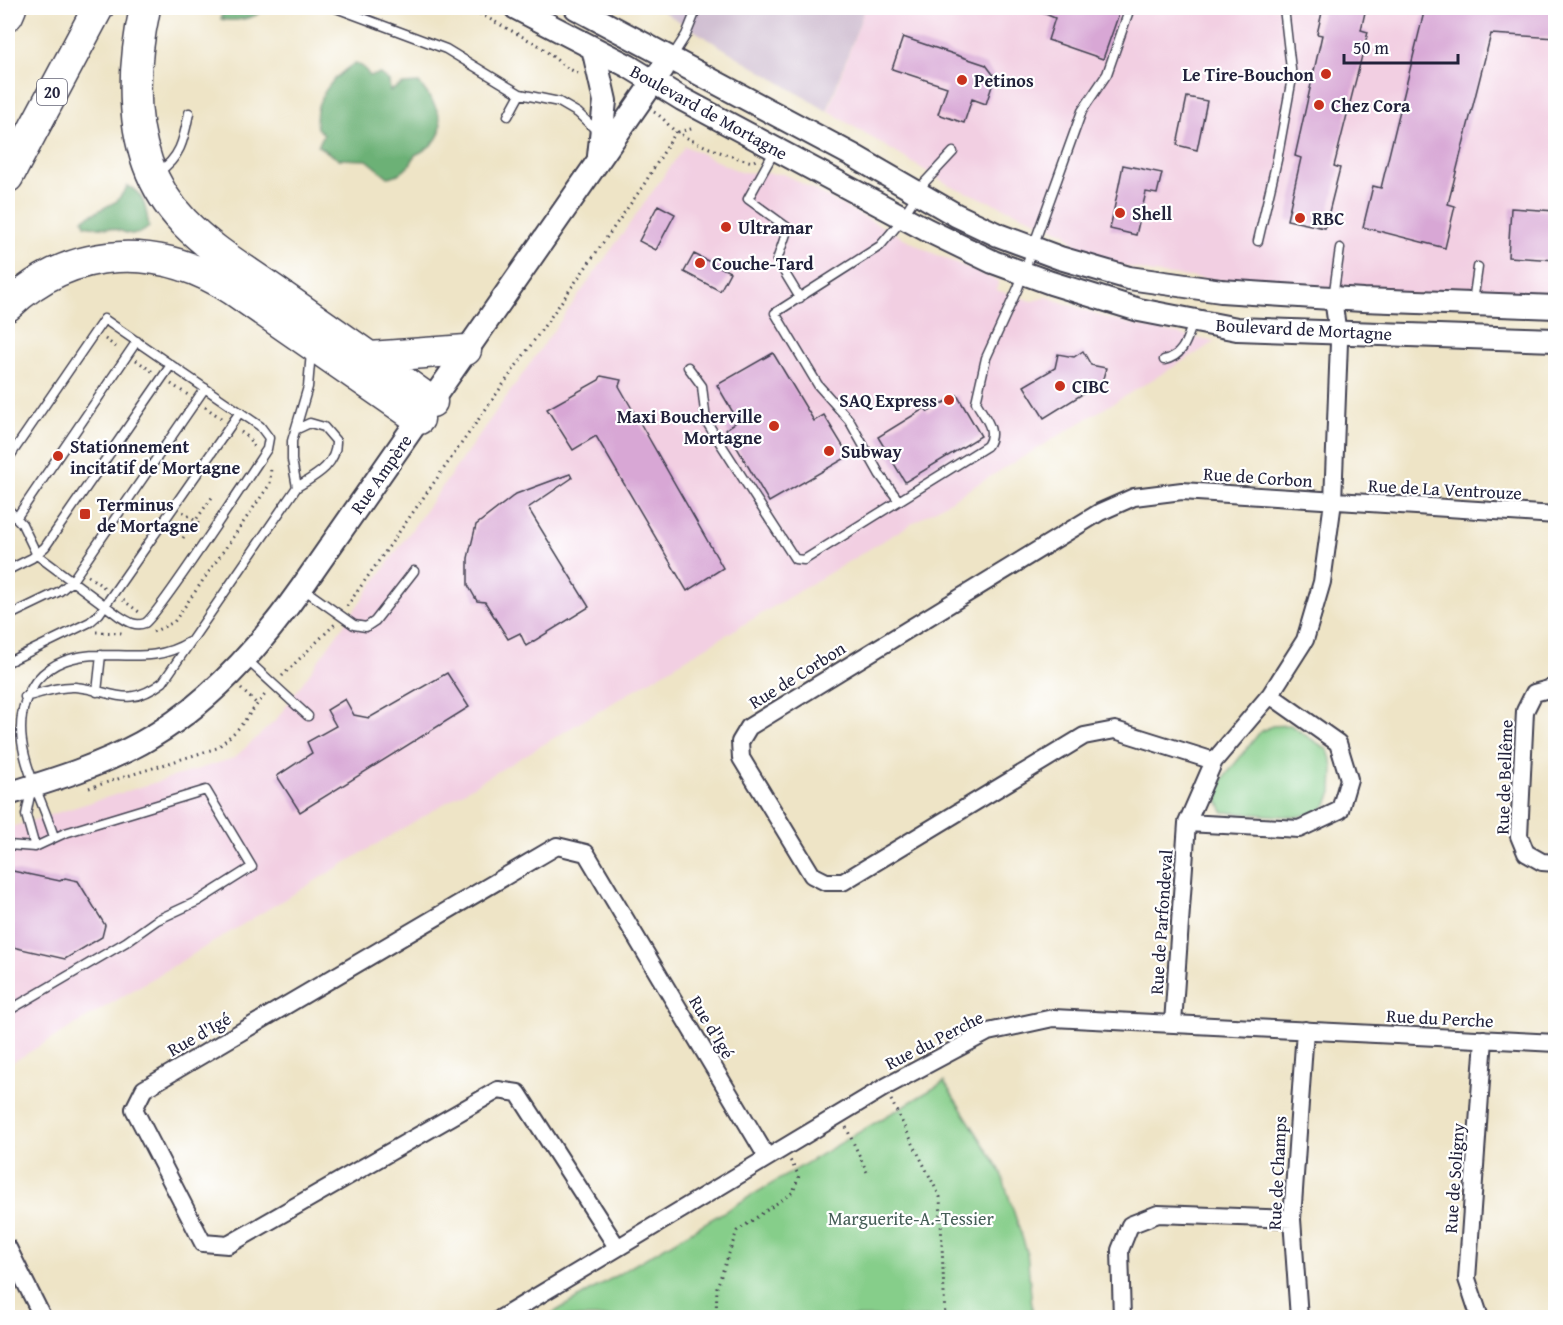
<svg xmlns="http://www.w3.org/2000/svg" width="1563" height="1325" font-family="'Gentium Book Plus',serif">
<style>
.built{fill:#f2cfe2}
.industrial{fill:#cfbdd0}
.green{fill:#86ce8a;stroke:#547862;stroke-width:1.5}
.forest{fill:#6cb176;stroke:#476a58;stroke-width:1.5}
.building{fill:#d8a7d5}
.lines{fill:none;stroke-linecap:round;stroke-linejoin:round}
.lane-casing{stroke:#413f50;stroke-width:11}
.street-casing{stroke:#413f50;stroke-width:20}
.secondary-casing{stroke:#413f50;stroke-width:26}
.highway-casing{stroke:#413f50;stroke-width:33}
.path{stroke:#413f50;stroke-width:3;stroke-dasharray:1.5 4.5;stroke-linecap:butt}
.lane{stroke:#fff;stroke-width:8}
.street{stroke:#fff;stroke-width:16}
.secondary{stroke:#fff;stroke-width:22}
.highway{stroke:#fff;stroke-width:30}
.poi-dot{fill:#c8321e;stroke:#fff;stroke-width:2}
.labels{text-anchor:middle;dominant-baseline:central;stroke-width:4.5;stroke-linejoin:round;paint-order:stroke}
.shield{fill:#fff;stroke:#646476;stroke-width:1.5}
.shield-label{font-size:16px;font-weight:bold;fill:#22223b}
.poi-label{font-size:18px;font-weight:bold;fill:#22223b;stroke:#fff;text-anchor:start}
.street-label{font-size:18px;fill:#22223b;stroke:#fff}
.park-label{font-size:18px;fill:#455e57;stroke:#fff}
</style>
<rect width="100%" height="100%" fill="#fff"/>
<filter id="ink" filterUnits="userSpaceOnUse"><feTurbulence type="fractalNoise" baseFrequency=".0167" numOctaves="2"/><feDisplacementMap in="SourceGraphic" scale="12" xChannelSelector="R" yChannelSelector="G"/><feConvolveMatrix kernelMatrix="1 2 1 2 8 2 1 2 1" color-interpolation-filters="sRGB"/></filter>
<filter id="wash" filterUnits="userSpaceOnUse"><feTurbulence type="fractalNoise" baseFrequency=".008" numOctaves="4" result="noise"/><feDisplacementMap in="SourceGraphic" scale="24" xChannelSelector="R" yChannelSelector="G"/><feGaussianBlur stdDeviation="1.35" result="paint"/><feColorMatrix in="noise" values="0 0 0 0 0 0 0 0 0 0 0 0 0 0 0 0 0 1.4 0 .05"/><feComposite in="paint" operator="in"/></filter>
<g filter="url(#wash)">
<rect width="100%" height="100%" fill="#eee4c6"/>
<path class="built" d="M 865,8 L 1555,8 L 1555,303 L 1282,287 L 1153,273 L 1083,255 L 1066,233 L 949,185 L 828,111 Z
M 685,146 L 740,172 L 784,174 L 928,251 L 998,281 L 997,290 L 1032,301 L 1047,297 L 1110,319 L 1215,342 L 8,1065 L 8,828 L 234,758 L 276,720 Z"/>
<path class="industrial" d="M 657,8 L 865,8 L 827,111 Z"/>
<path class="green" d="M 1290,725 L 1328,750 L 1333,766 L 1332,792 L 1327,804 L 1319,812 L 1296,817 L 1223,812 L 1218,800 L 1222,780 L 1260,732 L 1272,726 Z
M 944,1082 L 1000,1170 L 1027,1252 L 1033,1317 L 546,1317 Z"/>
<path class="forest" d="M 227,8 L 262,8 L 263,10 C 255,19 233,22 221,19 L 221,16 Z
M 355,63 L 363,67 L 370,76 L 380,74 L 389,81 L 390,91 L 403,84 L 419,83 C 442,111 455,137 415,155 C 410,168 401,175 388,177 L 367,160 L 338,159 L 318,146 L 324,134 L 317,128 C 312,100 332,78 355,63 Z
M 128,186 C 145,194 146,209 149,227 C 133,241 127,231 110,228 C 102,227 93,227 85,225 L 83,219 L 117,201 Z"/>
<g id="blocks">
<path class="building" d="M 1030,8 L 1121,8 L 1103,59 L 1048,40 L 1055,18 Z
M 1323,8 L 1366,8 L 1361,30 L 1368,32 L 1334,166 L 1340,168 L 1325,228 L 1287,220 L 1301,158 L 1295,156 L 1322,35 L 1317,34 Z
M 1425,8 L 1556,8 L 1556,38 L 1491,34 L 1448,204 L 1455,206 L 1445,248 L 1363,227 L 1373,186 L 1381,188 Z
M 903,37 L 986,65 L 995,77 L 986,104 L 972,99 L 964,123 L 938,114 L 947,87 L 892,69 Z
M 1187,97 L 1207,101 L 1197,150 L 1177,145 Z
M 1123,165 L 1162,173 L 1157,194 L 1146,192 L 1136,235 L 1110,229 Z
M 658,205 L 675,214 L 656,250 L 639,241 Z
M 1511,208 L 1556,211 L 1556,260 L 1508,257 Z
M 694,254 L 730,272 L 720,291 L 684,272 Z
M 1083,351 L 1091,365 L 1106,368 L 1102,382 L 1044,418 L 1024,386 L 1055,368 L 1058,354 L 1074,357 Z
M 773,353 L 814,421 L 824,415 L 849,456 L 769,502 L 726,429 L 738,421 L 717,385 Z
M 601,376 L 621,380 L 619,386 L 723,568 L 687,591 L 596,436 L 573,450 L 547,409 L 599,380 Z
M 957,395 L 981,436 L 905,482 L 878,437 L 925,408 L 928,412 Z
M 570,474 L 572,478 L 528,508 L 589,607 L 526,646 L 520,633 L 508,639 L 485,602 L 477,601 L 468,585 L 468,558 L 476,525 L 516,494 Z
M 447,673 L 469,707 L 300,812 L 277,776 L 312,753 L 307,742 L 336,726 L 327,710 L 345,699 L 354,715 L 369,718 Z
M 8,870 L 60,881 L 65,878 L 78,881 L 105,925 L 102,937 L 65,959 L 8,946 Z"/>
</g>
</g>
<g filter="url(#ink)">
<use href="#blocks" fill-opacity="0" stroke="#413f50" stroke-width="1.5"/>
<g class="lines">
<defs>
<path id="lane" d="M 336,8 L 446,49 L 520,94 L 559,102 L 578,113 L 598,132
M 672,57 L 686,35 L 697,8
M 508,116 L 520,94
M 775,150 L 748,199 L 788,228 L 777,260 L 800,298
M 158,172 C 181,158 184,138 189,113
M 1258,241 L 1277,160 L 1292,78 L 1284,8
M 1333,298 L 1340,248
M 1473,302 L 1478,267
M 1164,360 C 1184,356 1187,339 1193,322
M 688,367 L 702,386 L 706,421 L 795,559 L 804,560 L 987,446 C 998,430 984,417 976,402 L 986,358 L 1018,288 L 1082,111 L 1107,74 L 1130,8
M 8,459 L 104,319 L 260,426 L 269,438 L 267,449 C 253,470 156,618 145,623 C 135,627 127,621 119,616 L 37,555 L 22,524 L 8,509
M 297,487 L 292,460 L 292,441 L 308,387 L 311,352
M 899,501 L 880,475 L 849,420 L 818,385 L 775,313 L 880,246 L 896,227 L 925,182 L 953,152
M 17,517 L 137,341
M 8,570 L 32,558 L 45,547 L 171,365
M 302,588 L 354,625 L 366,627 L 375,621 L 414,571
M 8,616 L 60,591 L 72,581 L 205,388
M 246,659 L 308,716
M 8,662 L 90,622 L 99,614 L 240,412
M 97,692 L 101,655
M 25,697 C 41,693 58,686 75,687 C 113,690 126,710 163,682 L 297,487 C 315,476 337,465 336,441 L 324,427 L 310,423 L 297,429
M 31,790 L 26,815 L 35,847
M 54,837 C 38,785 0,732 36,681 C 53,661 75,655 101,655 C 134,655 160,660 189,642
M 8,845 L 35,847 L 65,833 L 206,790 L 252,867 L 198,901 L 157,920 L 126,942 L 8,1011"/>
<path id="street" d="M 1556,687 L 1534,693 L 1525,711 L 1519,836 L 1526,853 L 1542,862 L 1556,863
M 1214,761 L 1115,730 L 1084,736 L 843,882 L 826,882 L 812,875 L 741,758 L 740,742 L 749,727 L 1100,512 L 1134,497 L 1182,491 L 1556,515
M 1187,823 L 1299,829 L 1340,810 L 1349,779 L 1338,743 L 1270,695
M 1173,1023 L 1187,823 L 1214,761 L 1270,695 L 1305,640 L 1322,582 L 1333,502 L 1339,342 L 1333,298
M 617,1247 L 518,1093 L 498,1090 L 228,1245 L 203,1243 L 134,1109 L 144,1089 L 557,846 L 586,853 L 767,1157
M 8,1248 L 43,1318
M 501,1318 L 885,1087 L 988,1032 L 1053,1018 L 1556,1043
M 1122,1318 L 1120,1250 L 1130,1225 L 1158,1214 L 1292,1219
M 1299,1318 L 1292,1219 L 1305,1030
M 1480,1318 L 1467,1279 L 1484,1039"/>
<path id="secondary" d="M 516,8 L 628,66 L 682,99 L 927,230 L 993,262 L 1051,283 L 1139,310 L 1237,329 L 1556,340
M 576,8 L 854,156 L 956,215 L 998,235 L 1060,258 L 1129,278 L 1221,291 L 1363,300 L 1556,307
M 593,48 L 605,101 L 599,156
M 8,794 C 53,780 99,766 141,743 C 207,707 259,648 302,587 L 663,68"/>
<path id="highway" d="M 145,8 C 129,82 128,164 184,222 C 211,250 244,269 275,291 C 328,328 380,364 432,402
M 8,15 L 11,8
M 8,177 L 98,8
M 8,306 C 72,244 161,243 233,290 L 419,419
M 370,357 L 466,350"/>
</defs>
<use href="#lane" class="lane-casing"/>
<use href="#street" class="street-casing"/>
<use href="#secondary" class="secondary-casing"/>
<use href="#highway" class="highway-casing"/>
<path class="path" d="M 469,8 L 540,46 L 564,66 L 581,75
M 654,112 C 666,119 670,129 678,133 C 701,146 726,155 752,162 L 758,159
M 678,132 L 695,128
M 105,339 L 119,349
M 136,360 L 153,372
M 171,384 L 188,395
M 205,407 L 221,418
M 241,432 L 248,437 L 255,449
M 183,512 L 201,525
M 183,538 L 213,496
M 88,576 L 105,588
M 123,600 L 139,612
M 347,606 L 643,186 L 676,132
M 96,632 L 123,633
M 153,632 L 174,622 L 270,484 L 271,466
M 282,676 L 335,624
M 241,689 L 257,704
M 89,788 L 217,748 L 237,730 L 267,692
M 891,1100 L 940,1197 L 945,1318
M 846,1127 L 867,1172
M 716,1318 L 717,1287 L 737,1231 L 793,1192 L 799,1176 L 790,1160"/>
<use href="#lane" class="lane"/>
<use href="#street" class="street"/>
<use href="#secondary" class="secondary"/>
<use href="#highway" class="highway"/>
</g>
</g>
<g class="poi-dot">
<circle cx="1326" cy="74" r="6"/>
<circle cx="962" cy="80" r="6"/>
<circle cx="1319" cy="105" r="6"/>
<circle cx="1120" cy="213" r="6"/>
<circle cx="1300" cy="218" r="6"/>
<circle cx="726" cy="227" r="6"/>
<circle cx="700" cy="263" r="6"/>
<circle cx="1060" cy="386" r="6"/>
<circle cx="949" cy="400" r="6"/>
<circle cx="774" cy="426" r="6"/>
<circle cx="829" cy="451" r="6"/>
<circle cx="58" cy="456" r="6"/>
<rect x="79" y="508" width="12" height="12" rx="3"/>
</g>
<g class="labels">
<rect class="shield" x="37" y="79" width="30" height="26" rx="4.5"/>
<g class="shield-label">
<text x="52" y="92">20</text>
</g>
<g class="poi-label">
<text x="1314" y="74" text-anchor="end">Le Tire-Bouchon</text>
<text x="974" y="80">Petinos</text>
<text x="1331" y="105">Chez Cora</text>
<text x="1132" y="213">Shell</text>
<text x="1312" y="218">RBC</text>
<text x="738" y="227">Ultramar</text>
<text x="712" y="263">Couche-Tard</text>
<text x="1072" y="386">CIBC</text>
<text x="937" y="400" text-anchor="end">SAQ Express</text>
<text x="762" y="416" text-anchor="end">Maxi Boucherville<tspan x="762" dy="21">Mortagne</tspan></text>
<text x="70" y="446">Stationnement<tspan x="70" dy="21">incitatif de Mortagne</tspan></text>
<text x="841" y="451">Subway</text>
<text x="97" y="504">Terminus<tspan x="97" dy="21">de Mortagne</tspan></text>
</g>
<g class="street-label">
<text transform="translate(709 112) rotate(29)">Boulevard de Mortagne</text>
<text transform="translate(1304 329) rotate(3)">Boulevard de Mortagne</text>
<text transform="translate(381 474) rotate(-55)">Rue Ampère</text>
<text transform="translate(1258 477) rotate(4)">Rue de Corbon</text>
<text transform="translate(1445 489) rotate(3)">Rue de La Ventrouze</text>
<text transform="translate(797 675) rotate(-32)">Rue de Corbon</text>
<text transform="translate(1504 777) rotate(-88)">Rue de Bellême</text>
<text transform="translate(1161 922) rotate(-86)">Rue de Parfondeval</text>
<text transform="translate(1440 1018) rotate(3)">Rue du Perche</text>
<text transform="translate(712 1027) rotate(59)">Rue d'Igé</text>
<text transform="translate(199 1034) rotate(-30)">Rue d'Igé</text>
<text transform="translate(934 1040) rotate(-27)">Rue du Perche</text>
<text transform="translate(1277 1173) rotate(-87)">Rue de Champs</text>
<text transform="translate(1454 1178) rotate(-86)">Rue de Soligny</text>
</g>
<g class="park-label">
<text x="911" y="1218">Marguerite-A.-Tessier</text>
</g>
</g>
<rect width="1563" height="1325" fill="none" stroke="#fff" stroke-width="30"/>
<path d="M1344 54v9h114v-9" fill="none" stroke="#22223b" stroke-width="3"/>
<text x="1353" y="54" font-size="18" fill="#22223b" stroke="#ffffff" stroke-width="4.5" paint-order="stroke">50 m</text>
</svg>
